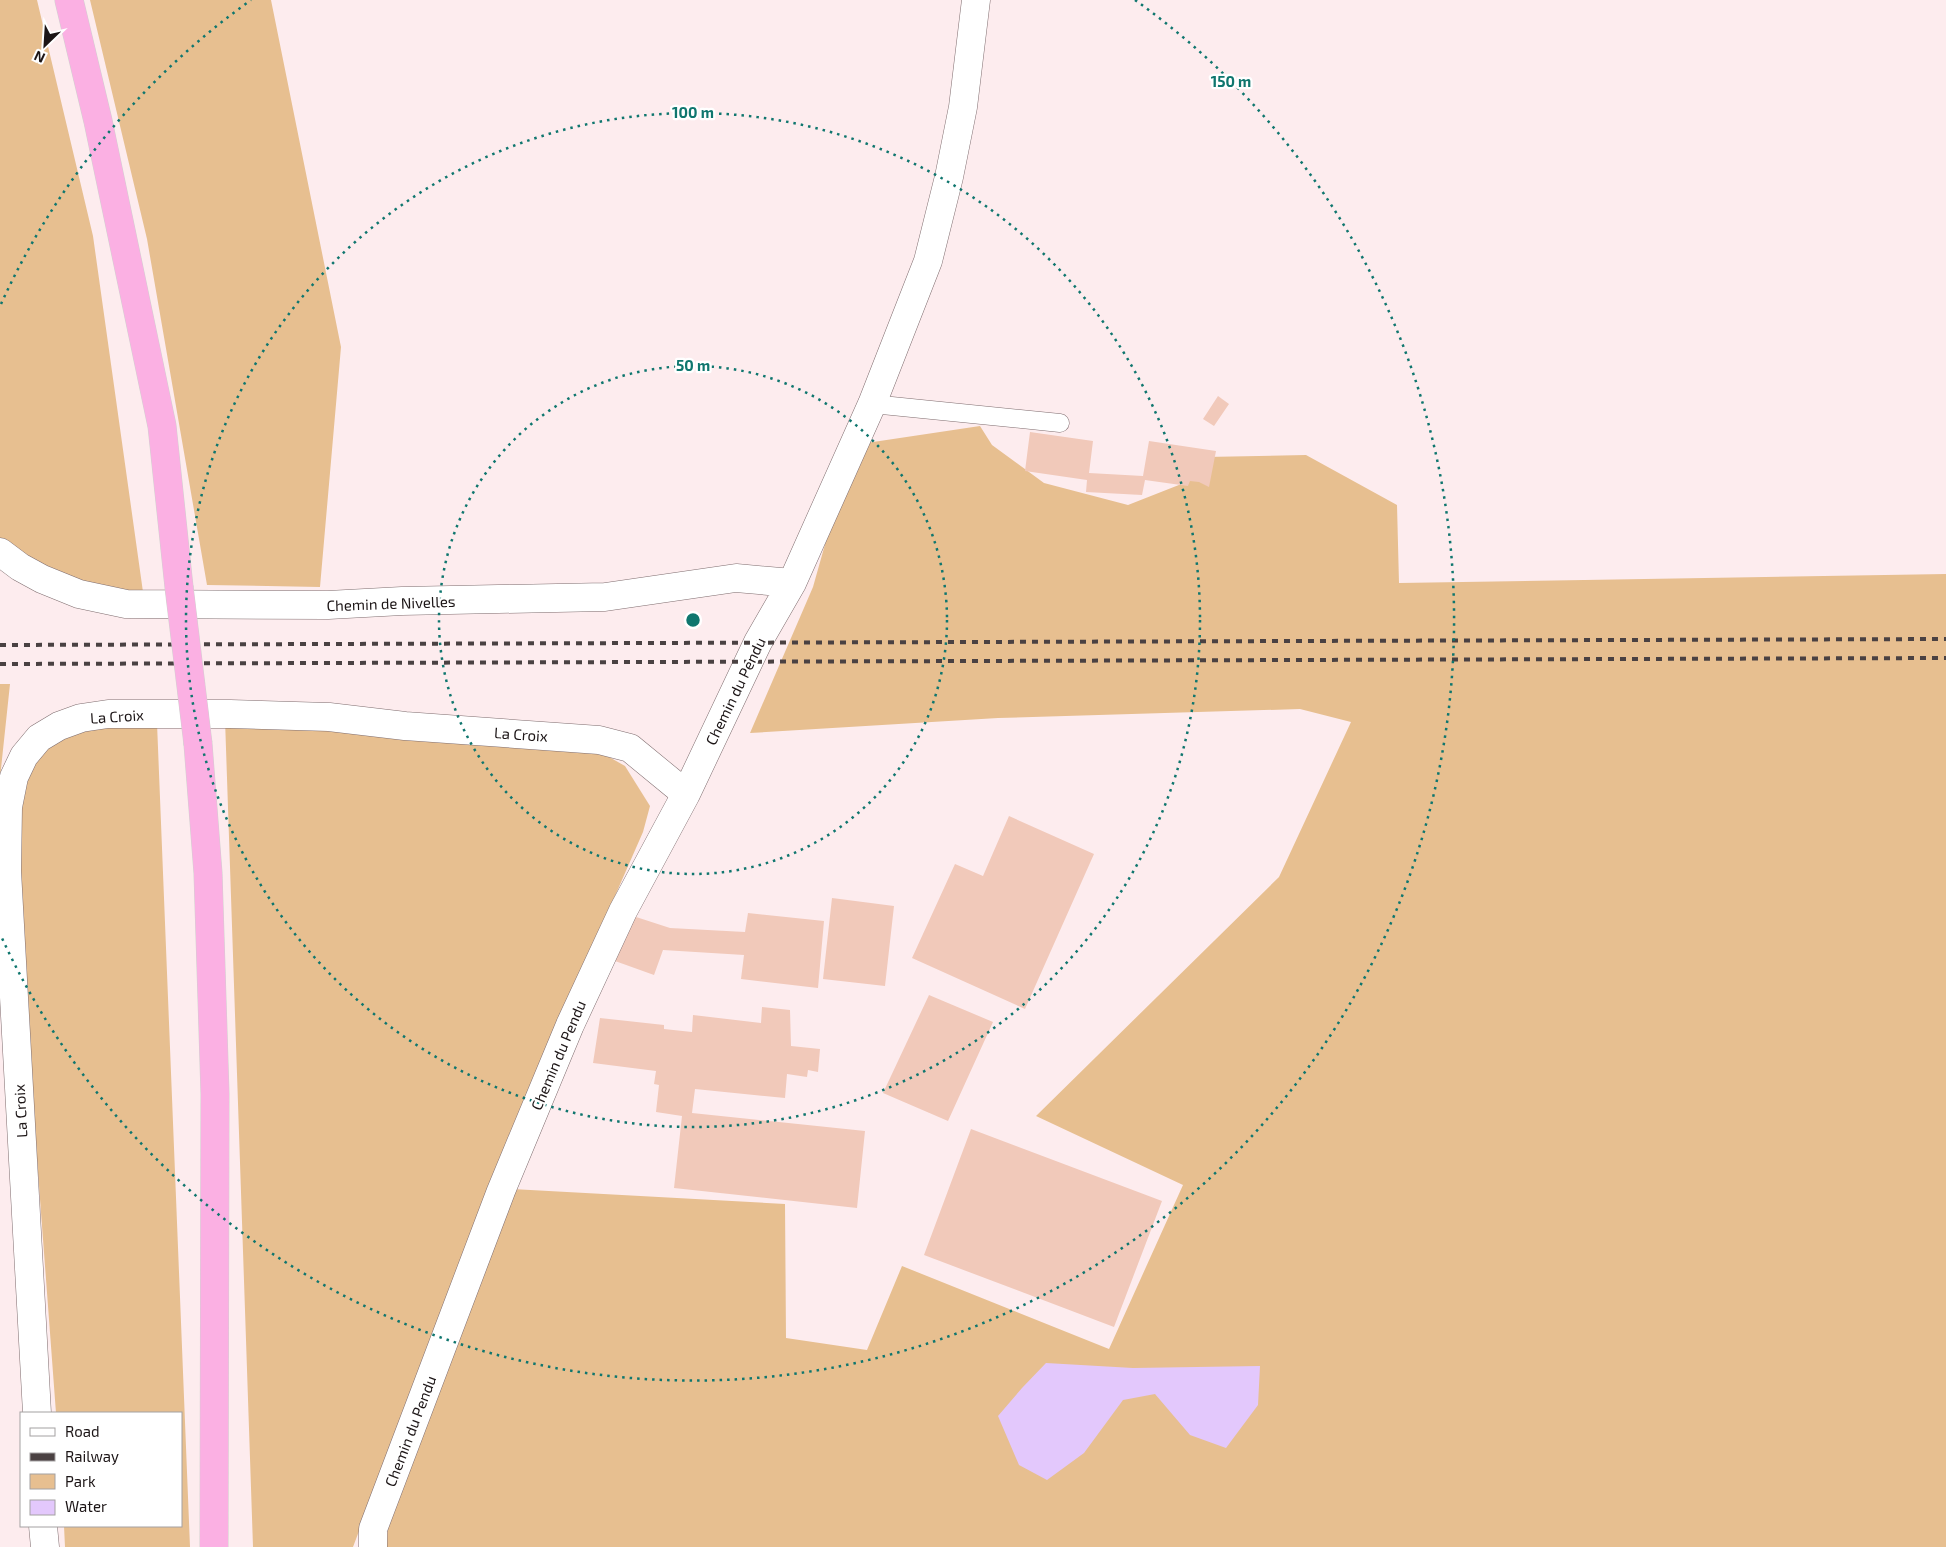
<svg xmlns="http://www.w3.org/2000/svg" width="1946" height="1547" font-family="'Exo 2',sans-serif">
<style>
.green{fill:#e7bf90}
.water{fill:#e3c8fc}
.building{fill:#f1c9ba}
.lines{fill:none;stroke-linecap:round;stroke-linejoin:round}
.lane-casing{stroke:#7f6d6f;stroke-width:19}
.street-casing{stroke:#7f6d6f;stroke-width:29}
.highway-casing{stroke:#d2d0d0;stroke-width:29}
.lane{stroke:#fff;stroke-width:18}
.street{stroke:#fff;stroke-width:28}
.highway{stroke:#fbb0e3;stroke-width:28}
.rail{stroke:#4a4142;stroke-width:4;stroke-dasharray:6 6;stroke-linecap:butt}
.highway-bridge-casing{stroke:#d2d0d0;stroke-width:29;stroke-linecap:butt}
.highway-bridge{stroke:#fbb0e3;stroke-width:28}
.ring{fill:none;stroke:#0f766e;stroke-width:2.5;stroke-dasharray:2.5 5}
.labels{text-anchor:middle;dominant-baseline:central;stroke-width:4.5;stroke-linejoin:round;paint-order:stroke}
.street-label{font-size:15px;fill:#1c1516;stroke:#fff}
.centre{fill:#0f766e;stroke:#fff;stroke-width:2.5}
.ring-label{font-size:15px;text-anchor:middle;font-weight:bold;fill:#0f766e;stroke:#fff;stroke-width:4.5;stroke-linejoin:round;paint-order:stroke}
</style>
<rect width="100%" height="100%" fill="#fdecee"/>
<path class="green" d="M 0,0 L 37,0 L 93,236 L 143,592 L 125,591 L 40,571 L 0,540 Z
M 90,0 L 271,0 L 341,347 L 320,587 L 207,585 L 147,239 Z
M 980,426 L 992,445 L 1044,483 L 1128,505 L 1189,481 L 1205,457 L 1306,455 L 1397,505 L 1399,583 L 1946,574 L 1946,1547 L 387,1547 L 388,1514 L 512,1189 L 785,1204 L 786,1338 L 867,1350 L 902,1266 L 1109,1349 L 1183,1185 L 1036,1116 L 1279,877 L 1351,722 L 1300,709 L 998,718 L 750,733 L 813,587 L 853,445 Z
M 0,684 L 10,684 L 0,778 Z
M 225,719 L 595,749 L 625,766 L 650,806 L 643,832 L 497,1165 L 353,1547 L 253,1547 Z
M 157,723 L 190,1547 L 65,1547 L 64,1526 L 181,1526 L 181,1413 L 56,1413 L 13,838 L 25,781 L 45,747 L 75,728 Z"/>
<path class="water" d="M 1046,1363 L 1133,1368 L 1260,1366 L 1258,1405 L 1226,1448 L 1190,1435 L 1155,1394 L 1123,1400 L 1084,1453 L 1047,1480 L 1019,1465 L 998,1416 L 1022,1388 Z"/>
<path class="building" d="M 1218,396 L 1229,404 L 1214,426 L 1203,419 Z
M 1030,432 L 1093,441 L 1089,473 L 1143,476 L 1149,441 L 1216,451 L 1209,487 L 1199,482 L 1190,481 L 1188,486 L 1145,480 L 1142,495 L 1086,492 L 1087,480 L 1025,471 Z
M 1009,816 L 1094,854 L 1025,1009 L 912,958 L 955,864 L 983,876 Z
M 832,898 L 894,906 L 885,986 L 823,979 Z
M 748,913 L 824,921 L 818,988 L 741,979 L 744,955 L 663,950 L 654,975 L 615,961 L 633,916 L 670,928 L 745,932 Z
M 929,995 L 993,1022 L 948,1121 L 883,1093 Z
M 762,1007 L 790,1010 L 791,1046 L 820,1049 L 818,1072 L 808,1070 L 807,1077 L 787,1074 L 785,1098 L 695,1089 L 692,1113 L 865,1131 L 857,1208 L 674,1188 L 682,1116 L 656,1112 L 659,1085 L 654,1084 L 656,1071 L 593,1063 L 600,1018 L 664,1025 L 664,1029 L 692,1032 L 693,1015 L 761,1023 Z
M 971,1129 L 1162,1201 L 1114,1327 L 924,1255 Z"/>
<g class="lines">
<defs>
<path id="lane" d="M 872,404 L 1060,423"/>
<path id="street" d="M 0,552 L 20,567 L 42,579 L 79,594 L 126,604 L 328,605 L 402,601 L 605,597 L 736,578 L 792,583
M 37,1413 L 7,871 L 8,807 L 14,777 L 24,756 L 39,738 L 59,726 L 81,718 L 108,714 L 230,714 L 329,717 L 405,726 L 599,740 L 630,748 L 686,794
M 43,1526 L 45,1547
M 373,1547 L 373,1529 L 501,1191 L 570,1025 L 623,911 L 686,794 L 758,642 L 792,583 L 872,404 L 928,261 L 949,177 L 963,107 L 976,0"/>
<path id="highway" d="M 69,0 L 98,121 L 162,426 L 179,587
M 198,744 L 208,873 L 215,1094 L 214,1547"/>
</defs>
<use href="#lane" class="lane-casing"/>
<use href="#street" class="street-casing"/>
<use href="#highway" class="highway-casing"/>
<use href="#lane" class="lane"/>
<use href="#street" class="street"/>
<use href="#highway" class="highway"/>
<path class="rail" d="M 0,645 L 1946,639
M 0,664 L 1946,658"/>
<defs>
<path id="highway-bridge" d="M 179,587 L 198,744"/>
</defs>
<use href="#highway-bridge" class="highway-bridge-casing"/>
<use href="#highway-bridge" class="highway-bridge"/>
</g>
<g class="ring">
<circle cx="693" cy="620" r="254"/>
<circle cx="693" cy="620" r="507"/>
<path d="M1 304A761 761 0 0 1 251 0M1135 0A761 761 0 1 1 1 936"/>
</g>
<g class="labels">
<g class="street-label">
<text transform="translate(391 603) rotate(-2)">Chemin de Nivelles</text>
<text transform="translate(735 691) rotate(-64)">Chemin du Pendu</text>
<text transform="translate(117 716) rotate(-4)">La Croix</text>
<text transform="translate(521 734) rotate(4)">La Croix</text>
<text transform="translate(558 1055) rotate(-67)">Chemin du Pendu</text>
<text transform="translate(20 1111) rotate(-93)">La Croix</text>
<text transform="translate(410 1431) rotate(-69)">Chemin du Pendu</text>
</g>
</g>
<circle cx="693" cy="620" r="8" class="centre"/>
<g class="ring-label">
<text x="1231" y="87">150 m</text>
<text x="693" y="118">100 m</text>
<text x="693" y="371">50 m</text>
</g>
<rect x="20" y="1412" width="162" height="115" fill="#ffffff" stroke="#a4a1a2"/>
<rect x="30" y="1428" width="25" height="8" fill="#ffffff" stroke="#a4a1a2"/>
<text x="65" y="1437" font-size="15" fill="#1c1516">Road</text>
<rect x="30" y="1453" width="25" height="8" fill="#4a4142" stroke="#a4a1a2"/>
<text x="65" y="1462" font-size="15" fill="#1c1516">Railway</text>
<rect x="30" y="1474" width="25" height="15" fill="#e7bf90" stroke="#a4a1a2"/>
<text x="65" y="1487" font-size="15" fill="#1c1516">Park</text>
<rect x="30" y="1500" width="25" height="15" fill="#e3c8fc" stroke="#a4a1a2"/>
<text x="65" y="1512" font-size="15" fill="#1c1516">Water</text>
<g transform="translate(45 45) rotate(205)" stroke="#ffffff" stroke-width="4" paint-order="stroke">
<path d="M0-4L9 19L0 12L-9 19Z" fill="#1c1516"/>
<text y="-8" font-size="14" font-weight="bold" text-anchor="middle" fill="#1c1516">N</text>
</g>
</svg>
